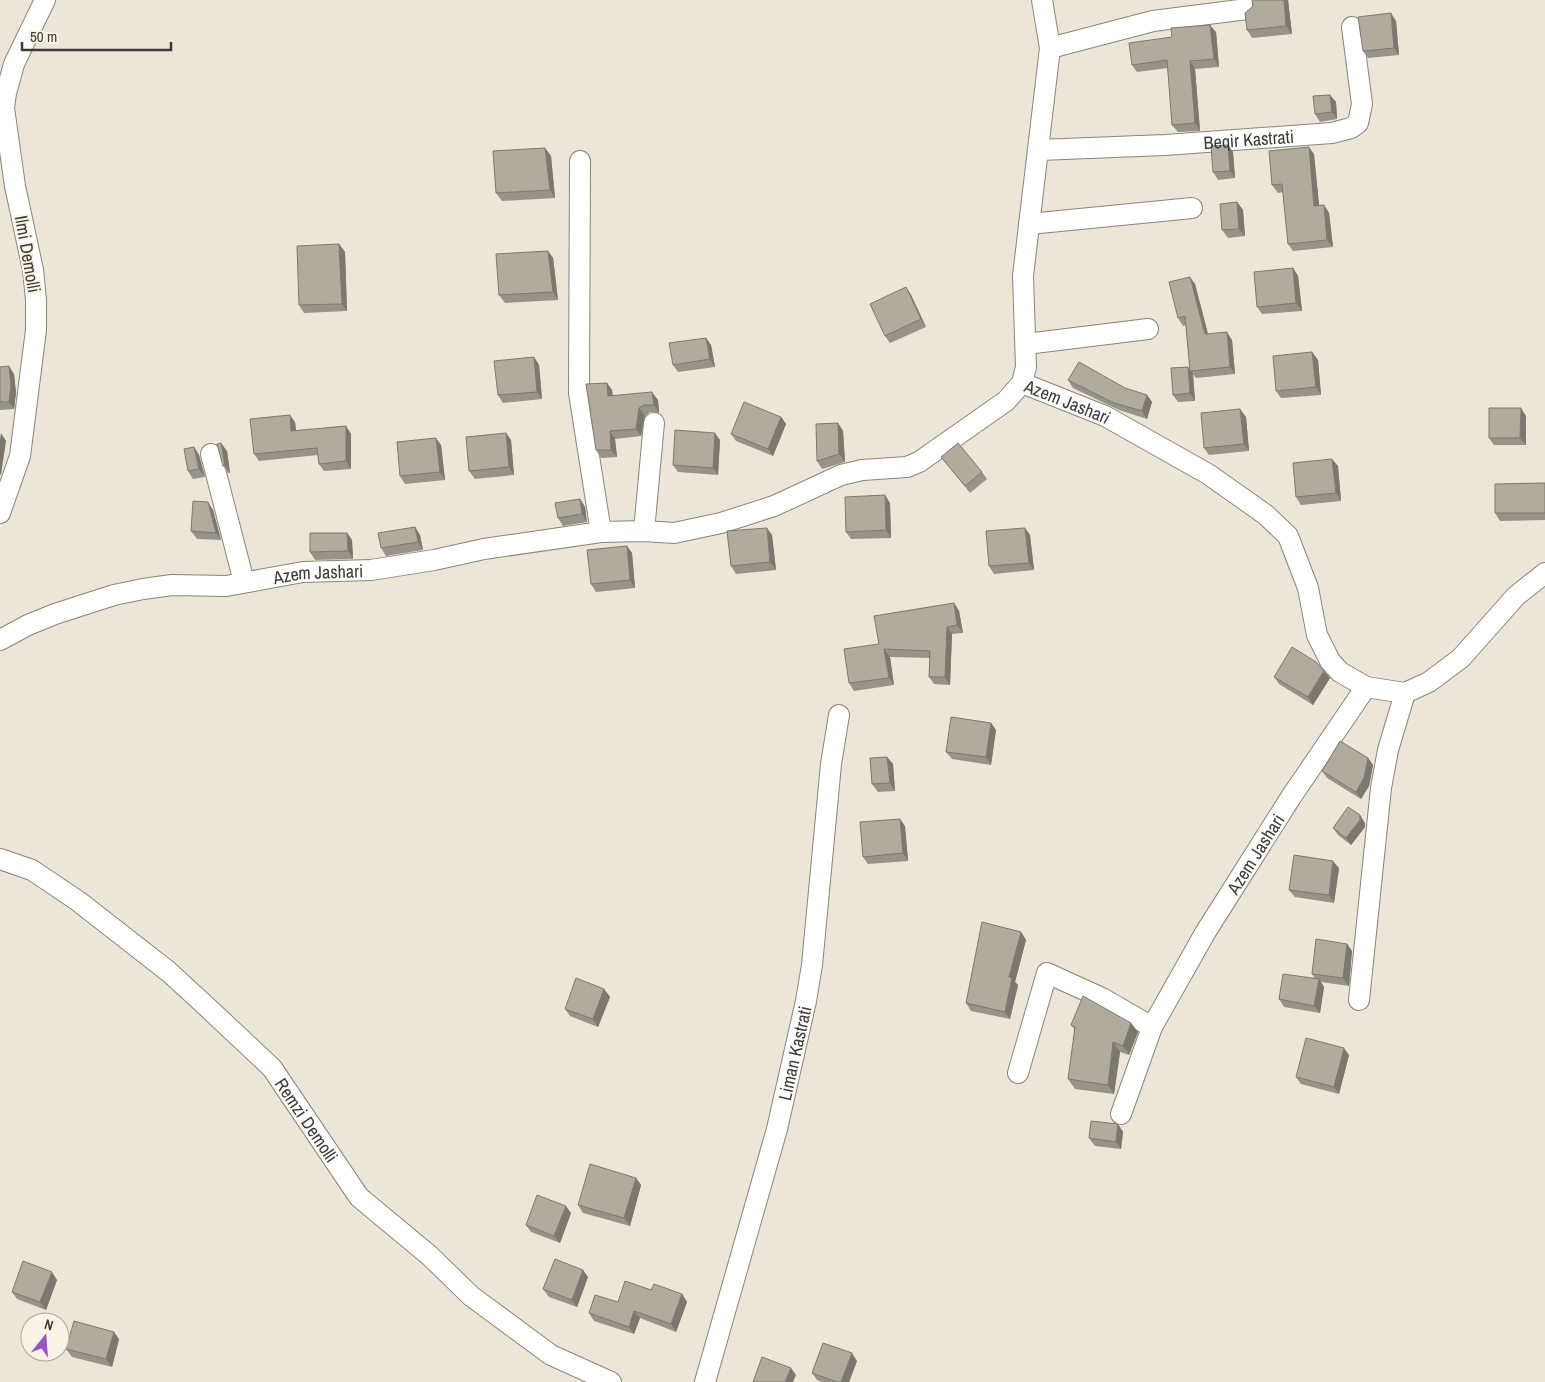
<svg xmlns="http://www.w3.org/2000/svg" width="1545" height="1382" font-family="'Archivo Narrow',sans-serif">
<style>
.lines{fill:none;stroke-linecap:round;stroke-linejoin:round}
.minor-casing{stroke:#898578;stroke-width:22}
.minor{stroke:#fff;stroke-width:20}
.wall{fill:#979388}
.shaded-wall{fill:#7b786f}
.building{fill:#b0ab9e;stroke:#7b786f}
.labels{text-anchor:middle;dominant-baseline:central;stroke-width:4;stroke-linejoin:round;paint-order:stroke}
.street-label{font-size:18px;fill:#3c3a35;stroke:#f8f3e5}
</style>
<rect width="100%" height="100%" fill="#ebe6d8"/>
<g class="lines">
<defs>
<g id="minor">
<path d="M 1050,48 L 1153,21 L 1247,9"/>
<path id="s1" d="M 1039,150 L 1165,145 L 1332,133 L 1351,128 L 1358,123 L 1362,104 L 1352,27"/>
<path d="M 580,161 L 579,393 L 601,532"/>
<path d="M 1029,224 L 1192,208"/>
<path d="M 1026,344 L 1148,329"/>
<path id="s2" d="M 1022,383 L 1105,416 L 1208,474 L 1266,515 L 1288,536 L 1308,588 L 1317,635 L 1330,661 L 1340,672 L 1366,687 L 1405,693 L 1429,682 L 1461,658 L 1516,596 L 1545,573"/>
<path d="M 211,454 L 244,582"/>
<path d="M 0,513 L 20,456 L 36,330 L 36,300 L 33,270 L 15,186 L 4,108 L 6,93 L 14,64 L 45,0"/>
<path d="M 644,531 L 654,423"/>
<path id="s3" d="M 0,640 L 28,625 L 55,614 L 114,595 L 143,589 L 172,585 L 226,586 L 303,572 L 371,570 L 434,560 L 484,549 L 601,532 L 644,531 L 674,533 L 721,523 L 774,506 L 841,475 L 862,470 L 907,467 L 919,462 L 1006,401 L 1022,383 L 1026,367 L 1023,276 L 1050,48 L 1042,0"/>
<path id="s4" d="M 0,859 L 32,870 L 78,901 L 169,972 L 206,1006 L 272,1068 L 359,1197 L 430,1256 L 471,1296 L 551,1355 L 611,1382"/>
<path d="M 1359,1000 L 1381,788 L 1388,750 L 1405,693"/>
<path d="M 1018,1073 L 1047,973 L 1102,998 L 1152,1027"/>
<path id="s5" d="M 1121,1114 L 1152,1027 L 1205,933 L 1291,797 L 1366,687"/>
<path id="s6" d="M 705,1382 L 777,1129 L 806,1001 L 812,965 L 831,764 L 839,715"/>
</g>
</defs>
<use href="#minor" class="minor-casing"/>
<use href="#minor" class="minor"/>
</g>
<path class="wall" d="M 1288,0 L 1292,34 L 1252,38 L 1247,30 L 1253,6 Z
M 1396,21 L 1399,55 L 1368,58 L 1363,51 Z
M 1216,32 L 1219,67 L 1195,69 L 1200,131 L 1178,132 L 1172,125 L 1168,68 L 1137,72 L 1132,65 Z
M 1330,95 L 1336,102 L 1337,119 L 1320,122 L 1315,114 Z
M 1228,145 L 1233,152 L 1235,178 L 1218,180 L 1213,172 Z
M 545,148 L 551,156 L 555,198 L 502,201 L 496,193 Z
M 1314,154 L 1319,206 L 1324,205 L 1329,213 L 1333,247 L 1293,251 L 1288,244 L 1283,192 L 1278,193 L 1272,185 Z
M 1237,202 L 1243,210 L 1245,236 L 1228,238 L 1222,230 Z
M 339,244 L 345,252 L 347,311 L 304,313 L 299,305 Z
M 548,251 L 553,258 L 558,300 L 505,303 L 499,295 Z
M 1293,268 L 1298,276 L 1302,311 L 1262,314 L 1257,307 Z
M 1195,284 L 1208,334 L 1232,340 L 1235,374 L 1196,378 L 1193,374 L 1195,401 L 1178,402 L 1173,395 L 1190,370 L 1186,325 L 1183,326 L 1178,318 Z
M 906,287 L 911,295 L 926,327 L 890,343 L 885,336 Z
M 706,338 L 711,345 L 715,367 L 678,372 L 673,365 Z
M 1312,352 L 1318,360 L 1321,395 L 1281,398 L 1276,391 Z
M 534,357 L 539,365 L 542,399 L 503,403 L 498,395 Z
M 0,367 L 14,374 L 16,393 L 14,409 L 0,410 Z
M 1068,380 L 1125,388 L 1147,395 L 1152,402 L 1147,419 L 1119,410 L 1073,388 Z
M 607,383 L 612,390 L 613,396 L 658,400 L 659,413 L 650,412 L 645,416 L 641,436 L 615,439 L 617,457 L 601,458 L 596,450 Z
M 1526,416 L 1526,445 L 1494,445 L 1489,438 Z
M 781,417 L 786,424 L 773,456 L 736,441 L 731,434 Z
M 1246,417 L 1249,451 L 1209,455 L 1204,448 Z
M 295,422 L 296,431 L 346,426 L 351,434 L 351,469 L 324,471 L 319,464 L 318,455 L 259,461 L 254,454 Z
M 838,423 L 843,431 L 845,462 L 822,469 L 817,461 Z
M 506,433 L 511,440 L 514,475 L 475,479 L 469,471 Z
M 720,440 L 718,475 L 678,472 L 673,465 Z
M 441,445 L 445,480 L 405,484 L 400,476 Z
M 194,447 L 199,455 L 205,477 L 193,479 L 188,471 Z
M 227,451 L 230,473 L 228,473 L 223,466 Z
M 941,457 L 982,472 L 987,479 L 970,493 Z
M 1338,466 L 1341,501 L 1301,505 L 1296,497 Z
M 1545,483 L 1545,520 L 1500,521 L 1495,513 Z
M 580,499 L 585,507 L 587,522 L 563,526 L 558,518 Z
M 890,503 L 891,538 L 851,539 L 846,532 Z
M 213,510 L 221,540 L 197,539 L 191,531 Z
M 415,527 L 420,535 L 423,550 L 386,556 L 381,548 Z
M 347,533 L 352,540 L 353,559 L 315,560 L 310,552 Z
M 772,535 L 776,570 L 736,574 L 731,566 Z
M 1030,535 L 1034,570 L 994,574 L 989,566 Z
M 627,546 L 632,553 L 635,588 L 596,592 L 591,584 Z
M 954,603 L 959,611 L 963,633 L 952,634 L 950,685 L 934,684 L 929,677 L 930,658 L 890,657 L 894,685 L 854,691 L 849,683 L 879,644 Z
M 1324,671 L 1330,678 L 1313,705 L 1279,684 L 1274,677 Z
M 991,723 L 996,730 L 991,765 L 952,759 L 946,752 Z
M 887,757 L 893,764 L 895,791 L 878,792 L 872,784 Z
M 1368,758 L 1373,765 L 1369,786 L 1361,799 L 1327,778 L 1322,771 Z
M 1365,823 L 1365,827 L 1351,845 L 1338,835 L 1333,828 Z
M 905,826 L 908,861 L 868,864 L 863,857 Z
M 1339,868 L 1334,903 L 1295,897 L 1289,890 Z
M 1021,932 L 1026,940 L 1015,982 L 1018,985 L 1010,1019 L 971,1011 L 966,1003 Z
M 1347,944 L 1352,951 L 1349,986 L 1321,982 L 1324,987 L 1320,1013 L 1284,1007 L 1279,999 L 1315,979 L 1312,974 Z
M 604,989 L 610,997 L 598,1027 L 570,1016 L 565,1009 Z
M 1131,1023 L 1138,1032 L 1129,1055 L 1120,1052 L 1114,1094 L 1075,1089 L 1068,1079 L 1075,1030 L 1071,1025 Z
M 1349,1055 L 1339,1094 L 1301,1084 L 1296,1077 Z
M 1118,1124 L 1123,1132 L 1121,1149 L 1095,1146 L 1089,1138 Z
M 636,1178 L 641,1185 L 630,1226 L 583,1213 L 578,1205 Z
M 571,1213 L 560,1243 L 531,1232 L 526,1225 Z
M 588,1277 L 577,1307 L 549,1297 L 543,1289 Z
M 57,1280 L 46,1310 L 17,1299 L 12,1292 Z
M 651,1290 L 682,1294 L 687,1302 L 676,1332 L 640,1318 L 634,1334 L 594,1321 L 589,1313 Z
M 119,1339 L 112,1367 L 72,1357 L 66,1349 Z
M 857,1361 L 849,1382 L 822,1382 L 817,1380 L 812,1373 Z"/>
<path class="shaded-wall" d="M 1284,0 L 1288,0 L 1292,34 L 1286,26 Z
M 1391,13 L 1396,21 L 1399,55 L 1394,48 Z
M 1210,25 L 1216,32 L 1219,67 L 1214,59 Z
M 1190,61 L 1195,69 L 1200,131 L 1195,123 Z
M 1330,95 L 1336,102 L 1337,119 L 1332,112 Z
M 1228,145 L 1233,152 L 1235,178 L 1230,171 Z
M 1309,147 L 1314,154 L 1320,214 L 1314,206 Z
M 545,148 L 551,156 L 555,198 L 550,190 Z
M 1237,202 L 1243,210 L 1245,236 L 1239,229 Z
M 1324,205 L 1329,213 L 1333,247 L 1327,240 Z
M 339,244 L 345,252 L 347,311 L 342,304 Z
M 548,251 L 553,258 L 558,300 L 553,292 Z
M 1293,268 L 1298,276 L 1302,311 L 1296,303 Z
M 1190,277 L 1195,284 L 1210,342 L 1205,334 Z
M 906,287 L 911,295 L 926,327 L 921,319 Z
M 1227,332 L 1232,340 L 1235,374 L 1230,367 Z
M 706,338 L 711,345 L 715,367 L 710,359 Z
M 1312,352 L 1318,360 L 1321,395 L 1316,387 Z
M 534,357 L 539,365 L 542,399 L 537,392 Z
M 9,366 L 14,374 L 16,393 L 14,409 L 9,402 Z
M 1188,367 L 1193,374 L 1195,401 L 1190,393 Z
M 607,383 L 612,390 L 613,404 L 608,396 Z
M 652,392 L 658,400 L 659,413 L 654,405 Z
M 1147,395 L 1152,402 L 1147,419 L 1142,411 Z
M 639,408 L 645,416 L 641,436 L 636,429 Z
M 1521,408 L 1526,416 L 1526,445 L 1520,438 Z
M 1240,409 L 1246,417 L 1249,451 L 1244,444 Z
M 290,415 L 295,422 L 297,439 L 291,431 Z
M 781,417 L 786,424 L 773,456 L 768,449 Z
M 838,423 L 843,431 L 845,462 L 839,454 Z
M 346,426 L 351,434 L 351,469 L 346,461 Z
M 610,431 L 615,439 L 617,457 L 611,450 Z
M 1,433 L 6,441 L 1,475 L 0,474 L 0,439 Z
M 506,433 L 511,440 L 514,475 L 509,467 Z
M 715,433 L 720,440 L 718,475 L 713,468 Z
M 436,438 L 441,445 L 445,480 L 440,472 Z
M 221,443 L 227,451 L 230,473 L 225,465 Z
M 194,447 L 199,455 L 205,477 L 199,469 Z
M 1332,459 L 1338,466 L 1341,501 L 1336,493 Z
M 885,495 L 890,503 L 891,538 L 886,530 Z
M 580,499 L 585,507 L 587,522 L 582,514 Z
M 208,502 L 213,510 L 221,540 L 216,533 Z
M 415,527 L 420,535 L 423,550 L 418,542 Z
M 767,528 L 772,535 L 776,570 L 770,562 Z
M 1025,528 L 1030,535 L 1034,570 L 1029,563 Z
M 347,533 L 352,540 L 353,559 L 348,551 Z
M 627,546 L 632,553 L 635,588 L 630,580 Z
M 954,603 L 959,611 L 963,633 L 957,625 Z
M 947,627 L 952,634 L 950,685 L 945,677 Z
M 884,649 L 890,657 L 894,685 L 889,678 Z
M 1324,671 L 1330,678 L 1313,705 L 1308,697 Z
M 991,723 L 996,730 L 991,765 L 986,757 Z
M 887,757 L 893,764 L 895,791 L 890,783 Z
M 1368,758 L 1373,765 L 1369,786 L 1361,799 L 1356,792 Z
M 1360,815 L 1365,823 L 1365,827 L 1351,845 L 1346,838 Z
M 900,819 L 905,826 L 908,861 L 903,853 Z
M 1333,861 L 1339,868 L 1334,903 L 1329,895 Z
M 1021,932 L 1026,940 L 1015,982 L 1018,985 L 1010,1019 L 1005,1012 L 1009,977 Z
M 1347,944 L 1352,951 L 1349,986 L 1343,978 Z
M 1319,979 L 1324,987 L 1320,1013 L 1314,1006 Z
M 604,989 L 610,997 L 598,1027 L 593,1019 Z
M 1131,1023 L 1138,1032 L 1129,1055 L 1123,1046 Z
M 1113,1042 L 1120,1052 L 1114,1094 L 1108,1085 Z
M 1344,1048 L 1349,1055 L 1339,1094 L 1334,1087 Z
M 1118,1124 L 1123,1132 L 1121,1149 L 1116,1142 Z
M 636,1178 L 641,1185 L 630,1226 L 624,1218 Z
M 566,1206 L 571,1213 L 560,1243 L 554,1236 Z
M 583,1270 L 588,1277 L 577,1307 L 572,1300 Z
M 52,1272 L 57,1280 L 46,1310 L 40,1302 Z
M 682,1294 L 687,1302 L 676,1332 L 671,1324 Z
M 634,1311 L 640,1318 L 634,1334 L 629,1327 Z
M 114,1332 L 119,1339 L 112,1367 L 106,1359 Z
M 852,1353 L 857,1361 L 849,1382 L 841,1382 Z
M 791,1368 L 796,1375 L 793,1382 L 785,1382 Z"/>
<path class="building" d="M 1252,0 L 1284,0 L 1286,26 L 1247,30 L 1245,13 L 1253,6 Z
M 1391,13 L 1394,48 L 1363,51 L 1358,17 Z
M 1210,25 L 1214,59 L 1190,61 L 1195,123 L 1172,125 L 1167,60 L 1132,65 L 1129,43 L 1172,37 L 1171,28 Z
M 1330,95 L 1332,112 L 1315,114 L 1313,96 Z
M 1228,145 L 1230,171 L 1213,172 L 1211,146 Z
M 1309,147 L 1314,206 L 1324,205 L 1327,240 L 1288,244 L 1282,184 L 1272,185 L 1269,151 Z
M 545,148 L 550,190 L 496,193 L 493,151 Z
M 1237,202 L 1239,229 L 1222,230 L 1220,204 Z
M 339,244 L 342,304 L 299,305 L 297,246 Z
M 548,251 L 553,292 L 499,295 L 496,254 Z
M 1293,268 L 1296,303 L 1257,307 L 1254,272 Z
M 1190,277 L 1205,334 L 1227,332 L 1230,367 L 1190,371 L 1185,316 L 1178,318 L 1169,282 Z
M 906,287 L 921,319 L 885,336 L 870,304 Z
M 706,338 L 710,359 L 673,365 L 669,343 Z
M 1312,352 L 1316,387 L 1276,391 L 1273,356 Z
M 534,357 L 537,392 L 498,395 L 494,361 Z
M 1079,362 L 1125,388 L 1147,395 L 1142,411 L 1114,403 L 1068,380 Z
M 9,366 L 11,385 L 9,402 L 0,402 L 0,367 Z
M 1188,367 L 1190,393 L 1173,395 L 1171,368 Z
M 607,383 L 608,396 L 652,392 L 654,405 L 644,405 L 639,408 L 636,429 L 610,431 L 611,450 L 596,450 L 586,384 Z
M 744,402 L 781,417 L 768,449 L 731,434 Z
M 1489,408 L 1521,408 L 1520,438 L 1489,438 Z
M 1240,409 L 1244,444 L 1204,448 L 1201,413 Z
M 290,415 L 291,431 L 346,426 L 346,461 L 319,464 L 317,448 L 254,454 L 250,419 Z
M 838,423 L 839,454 L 817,461 L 816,424 Z
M 675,430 L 715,433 L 713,468 L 673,465 Z
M 506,433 L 509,467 L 469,471 L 466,437 Z
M 436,438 L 440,472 L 400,476 L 397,442 Z
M 221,443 L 225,465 L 223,466 L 217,444 Z
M 958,443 L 982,472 L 965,486 L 941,457 Z
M 194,447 L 199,469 L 188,471 L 184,449 Z
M 1332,459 L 1336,493 L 1296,497 L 1293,463 Z
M 1545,483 L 1545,513 L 1495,513 L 1495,484 Z
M 885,495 L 886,530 L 846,532 L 845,497 Z
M 580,499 L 582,514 L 558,518 L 555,503 Z
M 193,501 L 208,502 L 216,533 L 191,531 Z
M 415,527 L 418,542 L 381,548 L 378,533 Z
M 767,528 L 770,562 L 731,566 L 727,531 Z
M 1025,528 L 1029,563 L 989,566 L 986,531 Z
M 310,533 L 347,533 L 348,551 L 310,552 Z
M 627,546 L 630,580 L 591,584 L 587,550 Z
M 954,603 L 957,625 L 947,627 L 945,677 L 929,677 L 930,651 L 884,649 L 889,678 L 849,683 L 844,649 L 879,644 L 874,616 Z
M 1292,647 L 1316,662 L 1324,671 L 1308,697 L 1274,677 Z
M 951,717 L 991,723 L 986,757 L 946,752 Z
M 1340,741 L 1368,758 L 1364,778 L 1356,792 L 1322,771 Z
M 887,757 L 890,783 L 872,784 L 870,758 Z
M 1348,807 L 1360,815 L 1360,820 L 1346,838 L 1333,828 Z
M 900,819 L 903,853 L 863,857 L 860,822 Z
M 1294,855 L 1333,861 L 1329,895 L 1289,890 Z
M 982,922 L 1021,932 L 1009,977 L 1012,978 L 1005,1012 L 966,1003 Z
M 1316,939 L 1347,944 L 1343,978 L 1312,974 Z
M 1283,974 L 1319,979 L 1314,1006 L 1279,999 Z
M 576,978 L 604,989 L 593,1019 L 565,1009 Z
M 1083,996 L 1131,1023 L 1123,1046 L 1113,1042 L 1108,1085 L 1068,1079 L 1075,1027 L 1071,1025 Z
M 1306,1038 L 1344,1048 L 1334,1087 L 1296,1077 Z
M 1091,1121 L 1118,1124 L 1116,1142 L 1089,1138 Z
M 590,1164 L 636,1178 L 624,1218 L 578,1205 Z
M 537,1195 L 566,1206 L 554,1236 L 526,1225 Z
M 555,1259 L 583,1270 L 572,1300 L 543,1289 Z
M 23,1261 L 52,1272 L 40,1302 L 12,1292 Z
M 625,1281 L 651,1290 L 654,1284 L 682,1294 L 671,1324 L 634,1311 L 629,1327 L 589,1313 L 595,1295 L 618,1302 Z
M 74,1321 L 114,1332 L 106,1359 L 66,1349 Z
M 823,1343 L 852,1353 L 841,1382 L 837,1382 L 812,1373 Z
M 762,1357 L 791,1368 L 785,1382 L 753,1382 Z"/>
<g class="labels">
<g class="street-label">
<text stroke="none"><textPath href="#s1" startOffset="210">Beqir Kastrati</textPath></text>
<text transform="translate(28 254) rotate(80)">Ilmi Demolli</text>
<text stroke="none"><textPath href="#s2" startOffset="49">Azem Jashari</textPath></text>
<text stroke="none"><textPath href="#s3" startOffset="329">Azem Jashari</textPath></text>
<text stroke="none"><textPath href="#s5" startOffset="294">Azem Jashari</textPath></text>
<text stroke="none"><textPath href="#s6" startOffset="341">Liman Kastrati</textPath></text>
<text stroke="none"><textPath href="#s4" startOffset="408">Remzi Demolli</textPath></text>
</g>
</g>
<g transform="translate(45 1337) rotate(17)"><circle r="24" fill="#f8f3e5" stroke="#ada99f"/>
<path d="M0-4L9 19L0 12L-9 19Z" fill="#9655cb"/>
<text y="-8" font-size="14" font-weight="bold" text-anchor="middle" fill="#3c3a35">N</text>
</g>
<path d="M22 42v8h149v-8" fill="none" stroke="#3c3a35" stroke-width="2.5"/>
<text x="30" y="42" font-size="15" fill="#3c3a35" stroke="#f8f3e5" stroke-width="4" paint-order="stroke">50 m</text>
</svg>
